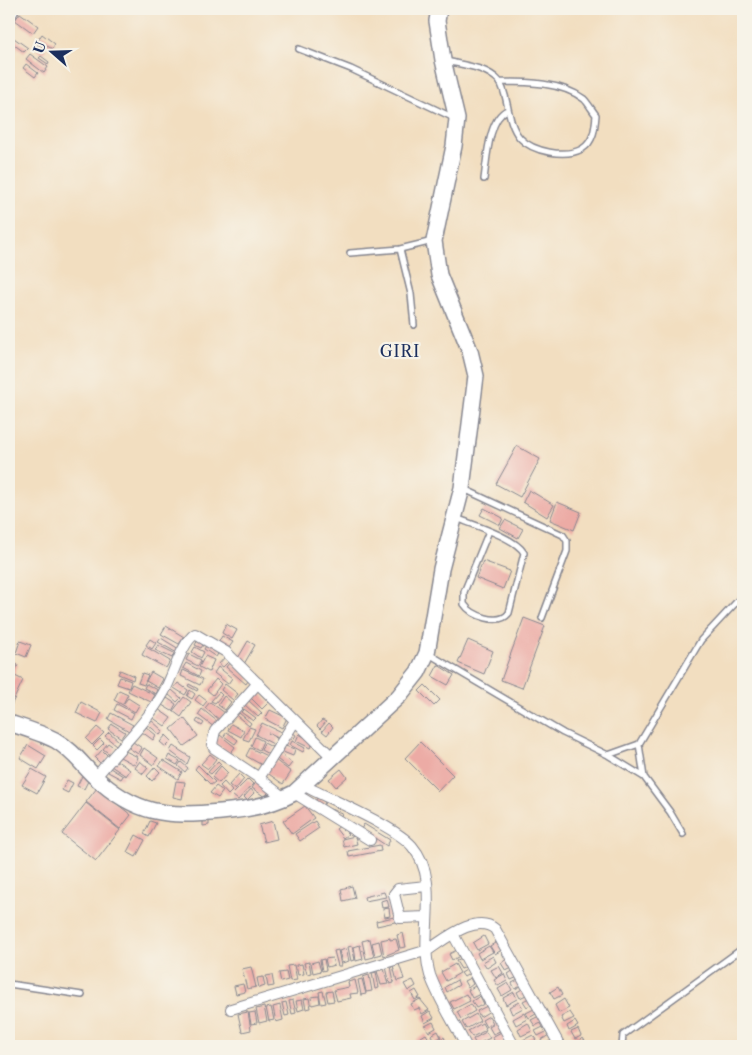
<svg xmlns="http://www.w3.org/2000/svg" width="752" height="1055" font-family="'Libre Caslon Text',serif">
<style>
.building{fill:#ecaba5}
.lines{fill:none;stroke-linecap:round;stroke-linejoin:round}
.service-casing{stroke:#86868f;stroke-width:8}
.minor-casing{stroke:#86868f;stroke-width:12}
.secondary-casing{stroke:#86868f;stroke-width:18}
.service{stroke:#fff;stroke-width:5}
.minor{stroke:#fff;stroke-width:10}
.secondary{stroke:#fff;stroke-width:15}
.labels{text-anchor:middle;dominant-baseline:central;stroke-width:4.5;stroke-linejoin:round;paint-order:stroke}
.quarter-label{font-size:16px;letter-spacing:1px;fill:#1b2f5e;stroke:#f7f3e8}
</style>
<rect width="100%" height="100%" fill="#f7f3e8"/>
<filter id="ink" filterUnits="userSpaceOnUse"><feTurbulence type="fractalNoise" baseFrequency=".02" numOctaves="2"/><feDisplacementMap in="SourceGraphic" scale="10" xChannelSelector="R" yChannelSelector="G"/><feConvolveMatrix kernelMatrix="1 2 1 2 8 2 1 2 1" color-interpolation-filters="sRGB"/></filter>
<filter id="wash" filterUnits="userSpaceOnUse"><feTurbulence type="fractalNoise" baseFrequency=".0096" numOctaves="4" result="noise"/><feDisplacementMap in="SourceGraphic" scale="20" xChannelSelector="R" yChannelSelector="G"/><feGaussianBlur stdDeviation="1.12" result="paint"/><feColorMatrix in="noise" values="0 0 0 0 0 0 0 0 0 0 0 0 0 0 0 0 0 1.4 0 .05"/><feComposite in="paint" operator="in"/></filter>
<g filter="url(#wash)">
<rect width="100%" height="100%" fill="#f2dec0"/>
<g id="blocks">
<path class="building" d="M 20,13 L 38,26 L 33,33 L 15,20 Z
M 42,34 L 55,44 L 52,49 L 38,40 Z
M 11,36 L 28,48 L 24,52 L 9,41 Z
M 38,44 L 46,50 L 43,53 L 36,48 Z
M 9,47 L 14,51 L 9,59 Z
M 30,54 L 48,67 L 44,73 L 26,59 Z
M 41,56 L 49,62 L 48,64 L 39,58 Z
M 26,64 L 38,73 L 35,77 L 23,68 Z
M 517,446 L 540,459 L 520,497 L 496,484 Z
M 529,490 L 554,505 L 547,517 L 523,502 Z
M 557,502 L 581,512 L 574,530 L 550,520 Z
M 484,508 L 503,518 L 500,525 L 480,515 Z
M 505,520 L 523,529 L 518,538 L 500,528 Z
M 483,561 L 510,571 L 503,589 L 476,578 Z
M 524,618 L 545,626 L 522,688 L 501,680 Z
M 226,624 L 237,630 L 232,639 L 222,633 Z
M 166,626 L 184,637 L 179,644 L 161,634 Z
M 222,636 L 233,642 L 228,649 L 218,643 Z
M 161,638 L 179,649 L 177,653 L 158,642 Z
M 199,638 L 205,642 L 201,648 L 195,645 Z
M 150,639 L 156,643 L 152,649 L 146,645 Z
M 468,640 L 493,651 L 484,674 L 458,663 Z
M 20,641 L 31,645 L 26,657 L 16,653 Z
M 209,641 L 221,649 L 216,657 L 204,649 Z
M 248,641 L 255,645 L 244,664 L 237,660 Z
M 158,645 L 174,653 L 172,658 L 155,650 Z
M 146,647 L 170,661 L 166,668 L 142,655 Z
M 195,647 L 204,652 L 201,658 L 192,652 Z
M 189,654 L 201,660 L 198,666 L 186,660 Z
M 205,656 L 214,660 L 209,672 L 199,667 Z
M 224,658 L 228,662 L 223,667 L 219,664 Z
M 13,662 L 18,665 L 12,678 L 9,677 L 9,671 Z
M 230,662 L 250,678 L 246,684 L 226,667 Z
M 186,663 L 201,671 L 199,676 L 183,668 Z
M 438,665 L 454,675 L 448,685 L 432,676 Z
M 218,667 L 232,678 L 228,684 L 214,673 Z
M 120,670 L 134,676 L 133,680 L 118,674 Z
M 183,670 L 203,679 L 200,685 L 181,676 Z
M 151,672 L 163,679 L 158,688 L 146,681 Z
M 142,673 L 148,675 L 144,685 L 138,683 Z
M 15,676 L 23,680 L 9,710 L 9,688 Z
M 120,677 L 131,681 L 129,688 L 117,684 Z
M 216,679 L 221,684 L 213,695 L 207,690 Z
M 178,683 L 188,690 L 185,695 L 174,688 Z
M 132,684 L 155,695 L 151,702 L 128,691 Z
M 146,684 L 158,690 L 156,694 L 144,688 Z
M 189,684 L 198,689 L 197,691 L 188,686 Z
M 225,684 L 238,694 L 233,700 L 221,690 Z
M 425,685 L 440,700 L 434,706 L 419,691 Z
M 256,689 L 269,702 L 262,709 L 249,696 Z
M 119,690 L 128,694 L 123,704 L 128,698 L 139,705 L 135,712 L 114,700 Z
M 172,690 L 181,698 L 177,702 L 168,694 Z
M 190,690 L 195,694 L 192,699 L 187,696 Z
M 219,692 L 222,695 L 215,703 L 211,701 Z
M 199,695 L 207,701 L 203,706 L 195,700 Z
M 224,696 L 231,702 L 225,710 L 218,705 Z
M 184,697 L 191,702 L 181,717 L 173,711 Z
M 167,698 L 176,704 L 172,711 L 162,705 Z
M 248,700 L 262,713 L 258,717 L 244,704 Z
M 81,702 L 102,713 L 97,723 L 76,713 Z
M 210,702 L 225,713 L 220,720 L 205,708 Z
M 117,704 L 134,713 L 131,719 L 114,710 Z
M 158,709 L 171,718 L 165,726 L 152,717 Z
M 202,709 L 218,722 L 214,727 L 198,715 Z
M 244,709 L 256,718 L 253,721 L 241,712 Z
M 270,710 L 287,718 L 282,728 L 265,719 Z
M 111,713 L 133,725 L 129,731 L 108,719 Z
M 239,713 L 251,723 L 249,726 L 237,716 Z
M 184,718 L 198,736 L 184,746 L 171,729 Z
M 150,719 L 163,731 L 160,735 L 146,723 Z
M 198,719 L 204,723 L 202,726 L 196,722 Z
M 322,720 L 326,722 L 320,729 L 317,726 Z
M 262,723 L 283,733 L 280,739 L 268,733 L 278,739 L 275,745 L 256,735 Z
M 329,723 L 333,727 L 327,735 L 322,731 Z
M 112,724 L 125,732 L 121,738 L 108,729 Z
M 231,724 L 244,731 L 241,737 L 228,730 Z
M 97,727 L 104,733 L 92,745 L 86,739 Z
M 146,727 L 156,735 L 153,740 L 142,732 Z
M 249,727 L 255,729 L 249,741 L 243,739 Z
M 290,731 L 296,735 L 293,740 L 287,737 Z
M 109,732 L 119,741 L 116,745 L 105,736 Z
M 227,732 L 238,740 L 235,744 L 224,736 Z
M 299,734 L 313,742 L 310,748 L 296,741 Z
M 166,735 L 172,741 L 166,747 L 160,742 Z
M 220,735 L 235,747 L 230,754 L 214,742 Z
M 255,737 L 263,741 L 259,750 L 251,746 Z
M 100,739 L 104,743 L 97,750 L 93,746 Z
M 292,741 L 305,748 L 303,752 L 290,745 Z
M 133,742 L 142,748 L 138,754 L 129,748 Z
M 420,742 L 453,775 L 438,791 L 405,758 Z
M 108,743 L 116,749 L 111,755 L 103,749 Z
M 264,743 L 274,748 L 270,755 L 261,750 Z
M 28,745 L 46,756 L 38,769 L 20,758 Z
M 173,746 L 190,757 L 187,764 L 170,751 Z
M 285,746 L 295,749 L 293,756 L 283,752 Z
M 144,748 L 158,758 L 153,765 L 140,755 Z
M 250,748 L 267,756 L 262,765 L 246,756 Z
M 102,750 L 109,757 L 102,765 L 95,758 Z
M 123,750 L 138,757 L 135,765 L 120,757 Z
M 210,754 L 216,759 L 208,769 L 201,764 Z
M 281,754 L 292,763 L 288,768 L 277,759 Z
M 169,755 L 180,761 L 177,765 L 167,759 Z
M 116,760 L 130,770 L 126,776 L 111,766 Z
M 163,760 L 182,772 L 178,779 L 159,766 Z
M 275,760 L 291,772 L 283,784 L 266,772 Z
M 140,761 L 148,768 L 143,774 L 135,768 Z
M 218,761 L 221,764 L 211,774 L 208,772 Z
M 181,762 L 188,768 L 185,772 L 178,766 Z
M 198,765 L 215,782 L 211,785 L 195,769 Z
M 221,766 L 228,773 L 219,783 L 212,777 Z
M 155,767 L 160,772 L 152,781 L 147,776 Z
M 110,768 L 123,776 L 121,779 L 108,772 Z
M 32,769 L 46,777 L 37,793 L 22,785 Z
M 341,769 L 347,777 L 336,787 L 329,779 Z
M 83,774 L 90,777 L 84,789 L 77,786 Z
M 239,774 L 244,779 L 235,790 L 229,785 Z
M 248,779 L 253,784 L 238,800 L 232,795 Z
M 67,780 L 73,783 L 68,793 L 62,790 Z
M 176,781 L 185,782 L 182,799 L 173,797 Z
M 257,781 L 270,790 L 265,797 L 252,788 Z
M 224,782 L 232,791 L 228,795 L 220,786 Z
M 216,786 L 223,791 L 218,798 L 210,793 Z
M 97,788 L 131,815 L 120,829 L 86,802 Z
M 251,789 L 254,793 L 247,800 L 244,797 Z
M 317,798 L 325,802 L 322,808 L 314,804 Z
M 86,803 L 120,830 L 96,861 L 62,834 Z
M 305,806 L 314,818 L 292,834 L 283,821 Z
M 330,809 L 342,813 L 340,818 L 328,813 Z
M 150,821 L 156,823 L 149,837 L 144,834 Z
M 203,821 L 209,821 L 209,825 L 203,826 Z
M 273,821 L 277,839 L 264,842 L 259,825 Z
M 315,821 L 319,828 L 300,841 L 295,834 Z
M 364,824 L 390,840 L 387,846 L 361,829 Z
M 341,825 L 348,834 L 343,838 L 336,829 Z
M 136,835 L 145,840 L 136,857 L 127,852 Z
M 355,836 L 357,844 L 344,847 L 342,839 Z
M 380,845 L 381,851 L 349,857 L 348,851 Z
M 352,886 L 355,898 L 343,901 L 341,889 Z
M 384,892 L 386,897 L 365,901 L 364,897 Z
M 387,899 L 389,907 L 382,908 L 381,901 Z
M 389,908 L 390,916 L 385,917 L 383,909 Z
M 394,917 L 395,922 L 377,926 L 376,921 Z
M 403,933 L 406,947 L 400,948 L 397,935 Z
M 484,936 L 488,944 L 477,950 L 473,943 Z
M 390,938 L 390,940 L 396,939 L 399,950 L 384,956 L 381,940 Z
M 370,939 L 374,957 L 366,959 L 362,941 Z
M 500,940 L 505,948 L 495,954 L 490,946 Z
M 379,941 L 382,954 L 375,956 L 372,943 Z
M 360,945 L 363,959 L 356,961 L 354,947 Z
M 352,946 L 355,960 L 351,961 L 348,947 Z
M 489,946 L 493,952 L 480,959 L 477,953 Z
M 346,949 L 349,961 L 342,963 L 339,951 Z
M 338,950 L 341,966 L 338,966 L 334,951 Z
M 457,950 L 460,956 L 452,960 L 449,954 Z
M 493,956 L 496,962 L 487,968 L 483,962 Z
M 332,958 L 334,965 L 327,967 L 325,959 Z
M 461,958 L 466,967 L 461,969 L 456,961 Z
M 324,959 L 326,970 L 322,971 L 320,960 Z
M 507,959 L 512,968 L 506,971 L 501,963 Z
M 318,961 L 321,971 L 313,973 L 311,963 Z
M 309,962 L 311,973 L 307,974 L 304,963 Z
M 302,964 L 304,974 L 298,975 L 296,965 Z
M 399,964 L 404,979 L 397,981 L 393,966 Z
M 455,964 L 460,973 L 446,981 L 441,972 Z
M 294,965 L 297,980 L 290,981 L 287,966 Z
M 391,966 L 394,983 L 390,984 L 386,967 Z
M 499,966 L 503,973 L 496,978 L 491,970 Z
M 251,967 L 256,987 L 247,989 L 242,969 Z
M 384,969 L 388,984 L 381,985 L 377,971 Z
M 468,969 L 470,973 L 464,977 L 461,973 Z
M 514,970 L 518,977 L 511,980 L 508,974 Z
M 286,972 L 288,980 L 281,982 L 279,973 Z
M 376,972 L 379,988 L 375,989 L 372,973 Z
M 504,974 L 507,981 L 498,986 L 494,980 Z
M 272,975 L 274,986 L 268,987 L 266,976 Z
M 369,975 L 372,991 L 366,992 L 363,977 Z
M 263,977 L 265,986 L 259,988 L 257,978 Z
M 470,978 L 473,984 L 468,988 L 464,981 Z
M 362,979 L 366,994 L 361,995 L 358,980 Z
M 355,980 L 358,993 L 350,994 L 351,998 L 337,1001 L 334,990 L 349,987 L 348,982 Z
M 413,980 L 416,986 L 408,991 L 404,984 Z
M 457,980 L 459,985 L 447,992 L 445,987 Z
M 518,980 L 521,986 L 515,989 L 512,983 Z
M 508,983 L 512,990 L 502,996 L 498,989 Z
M 243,984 L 245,992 L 236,994 L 234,986 Z
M 475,986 L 480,994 L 472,998 L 468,990 Z
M 558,987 L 562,995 L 554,999 L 550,992 Z
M 524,988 L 528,994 L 520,998 L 517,992 Z
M 416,990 L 420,997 L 415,1000 L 411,993 Z
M 323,991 L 326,1003 L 321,1004 L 319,992 Z
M 332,991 L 334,1001 L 328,1002 L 326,992 Z
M 514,992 L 517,999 L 506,1005 L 503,998 Z
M 466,994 L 470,1001 L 454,1009 L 450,1002 Z
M 319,996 L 320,1003 L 312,1005 L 311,997 Z
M 480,996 L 484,1004 L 476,1008 L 472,1001 Z
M 309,998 L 311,1008 L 306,1009 L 304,999 Z
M 529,998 L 532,1004 L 527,1007 L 523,1001 Z
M 420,999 L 429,1010 L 422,1014 L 419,1008 L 414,1010 L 411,1004 Z
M 564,999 L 569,1008 L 559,1013 L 555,1005 Z
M 293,1000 L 296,1013 L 292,1014 L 289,1001 Z
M 302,1000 L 304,1009 L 298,1011 L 296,1001 Z
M 286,1002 L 289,1015 L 285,1016 L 282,1003 Z
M 519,1002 L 523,1008 L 512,1014 L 509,1007 Z
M 471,1004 L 475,1011 L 461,1019 L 457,1012 Z
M 280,1005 L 283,1020 L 276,1022 L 273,1007 Z
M 487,1006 L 490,1011 L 480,1017 L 477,1011 Z
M 264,1007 L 267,1021 L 259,1023 L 256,1009 Z
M 271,1007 L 274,1020 L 269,1021 L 266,1008 Z
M 534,1009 L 536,1014 L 529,1018 L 526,1013 Z
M 430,1011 L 434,1018 L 425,1023 L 422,1016 Z
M 248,1012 L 251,1030 L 242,1032 L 238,1014 Z
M 255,1012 L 257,1023 L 251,1024 L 249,1013 Z
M 570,1012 L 574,1018 L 564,1023 L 561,1017 Z
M 524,1013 L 527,1019 L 516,1025 L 513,1019 Z
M 476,1014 L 480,1021 L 466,1029 L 462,1022 Z
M 489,1016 L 493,1023 L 486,1027 L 482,1020 Z
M 539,1016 L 543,1022 L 535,1026 L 531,1020 Z
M 575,1021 L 578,1026 L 569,1031 L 567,1026 Z
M 433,1022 L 436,1028 L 429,1032 L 425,1026 Z
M 498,1022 L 502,1030 L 493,1034 L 489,1027 Z
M 482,1023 L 486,1030 L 472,1037 L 468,1031 Z
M 528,1023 L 532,1031 L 521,1036 L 518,1029 Z
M 543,1027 L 546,1032 L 538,1036 L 535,1031 Z
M 578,1029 L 581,1036 L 575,1039 L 571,1032 Z
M 438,1031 L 441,1037 L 434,1041 L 431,1035 Z
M 503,1031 L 507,1039 L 497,1045 L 492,1037 Z
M 486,1032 L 490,1038 L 476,1045 L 473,1039 Z
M 426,1034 L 429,1039 L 419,1045 L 416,1040 Z
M 533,1035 L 536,1040 L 526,1045 L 523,1040 Z
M 549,1035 L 552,1040 L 543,1045 L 541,1040 Z
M 444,1037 L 447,1044 L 437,1046 L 435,1042 Z
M 583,1038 L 588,1046 L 580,1046 L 578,1041 Z
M 430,1041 L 433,1046 L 420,1046 Z
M 490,1041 L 493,1046 L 480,1046 Z"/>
</g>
</g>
<g filter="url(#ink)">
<use href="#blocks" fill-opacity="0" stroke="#86868f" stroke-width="1"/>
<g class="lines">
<defs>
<path id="service" d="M 299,49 L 351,69 L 454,118
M 446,61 C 462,65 487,67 499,81 C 509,94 506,122 520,138 C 533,152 565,158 582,149 C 594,142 595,127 596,115 C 592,110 588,103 584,99 C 562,82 527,82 500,82
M 484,179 C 487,160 488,119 507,110
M 400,249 L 411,294 L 414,325
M 350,253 L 400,249 L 433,241
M 464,489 L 563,535 L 567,541 L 567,551 L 542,618
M 456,518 C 474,525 516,538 524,553 L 509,613 C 499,626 472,616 464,604 L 464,592 L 489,531
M 429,654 L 563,733 L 608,755 L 644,777 L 670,812 L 683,834
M 639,744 L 644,777
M 608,755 L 639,744 L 701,640 L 743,595
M 9,984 L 82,995
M 622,1046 L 623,1035 L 743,948"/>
<path id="minor" d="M 9,18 L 14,9
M 258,683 L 215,731 L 212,744 L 214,748 L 259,778 L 284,798
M 96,777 C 118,749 146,724 164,692 C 172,678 182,642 195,634 L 226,652 L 331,756
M 259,778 L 295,721
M 303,785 C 329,799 395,826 412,846 C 442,881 418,934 430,975 C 438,998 455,1024 466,1046
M 294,793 L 370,840
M 426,886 L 398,889 L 394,894 L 400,918 L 427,917
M 453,934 L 514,1046
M 231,1009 L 428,950 C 445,939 476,913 495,929 L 560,1046"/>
<path id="secondary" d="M 9,723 C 24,728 41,733 55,740 C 71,749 82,764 94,776 C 136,815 166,817 221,812 C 245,810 272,805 294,793 L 399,696 L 418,672 L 427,653 L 441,569 L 462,488 L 476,376 L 470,351 L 439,275 L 434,241 L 454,146 L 457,119 L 443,60 L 437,21 L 439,9"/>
</defs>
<use href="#service" class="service-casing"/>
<use href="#minor" class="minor-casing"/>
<use href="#secondary" class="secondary-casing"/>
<use href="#service" class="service"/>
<use href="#minor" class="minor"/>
<use href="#secondary" class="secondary"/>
</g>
</g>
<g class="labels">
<g class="quarter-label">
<text x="400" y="351">GIRI</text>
</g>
</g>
<rect width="752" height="1055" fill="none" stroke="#f7f3e8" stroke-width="30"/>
<g transform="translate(52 52) rotate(290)" stroke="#f7f3e8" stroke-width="4" paint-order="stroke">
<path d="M0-4L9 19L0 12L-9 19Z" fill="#1b2f5e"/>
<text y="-8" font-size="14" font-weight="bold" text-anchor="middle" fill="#1b2f5e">U</text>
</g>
</svg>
